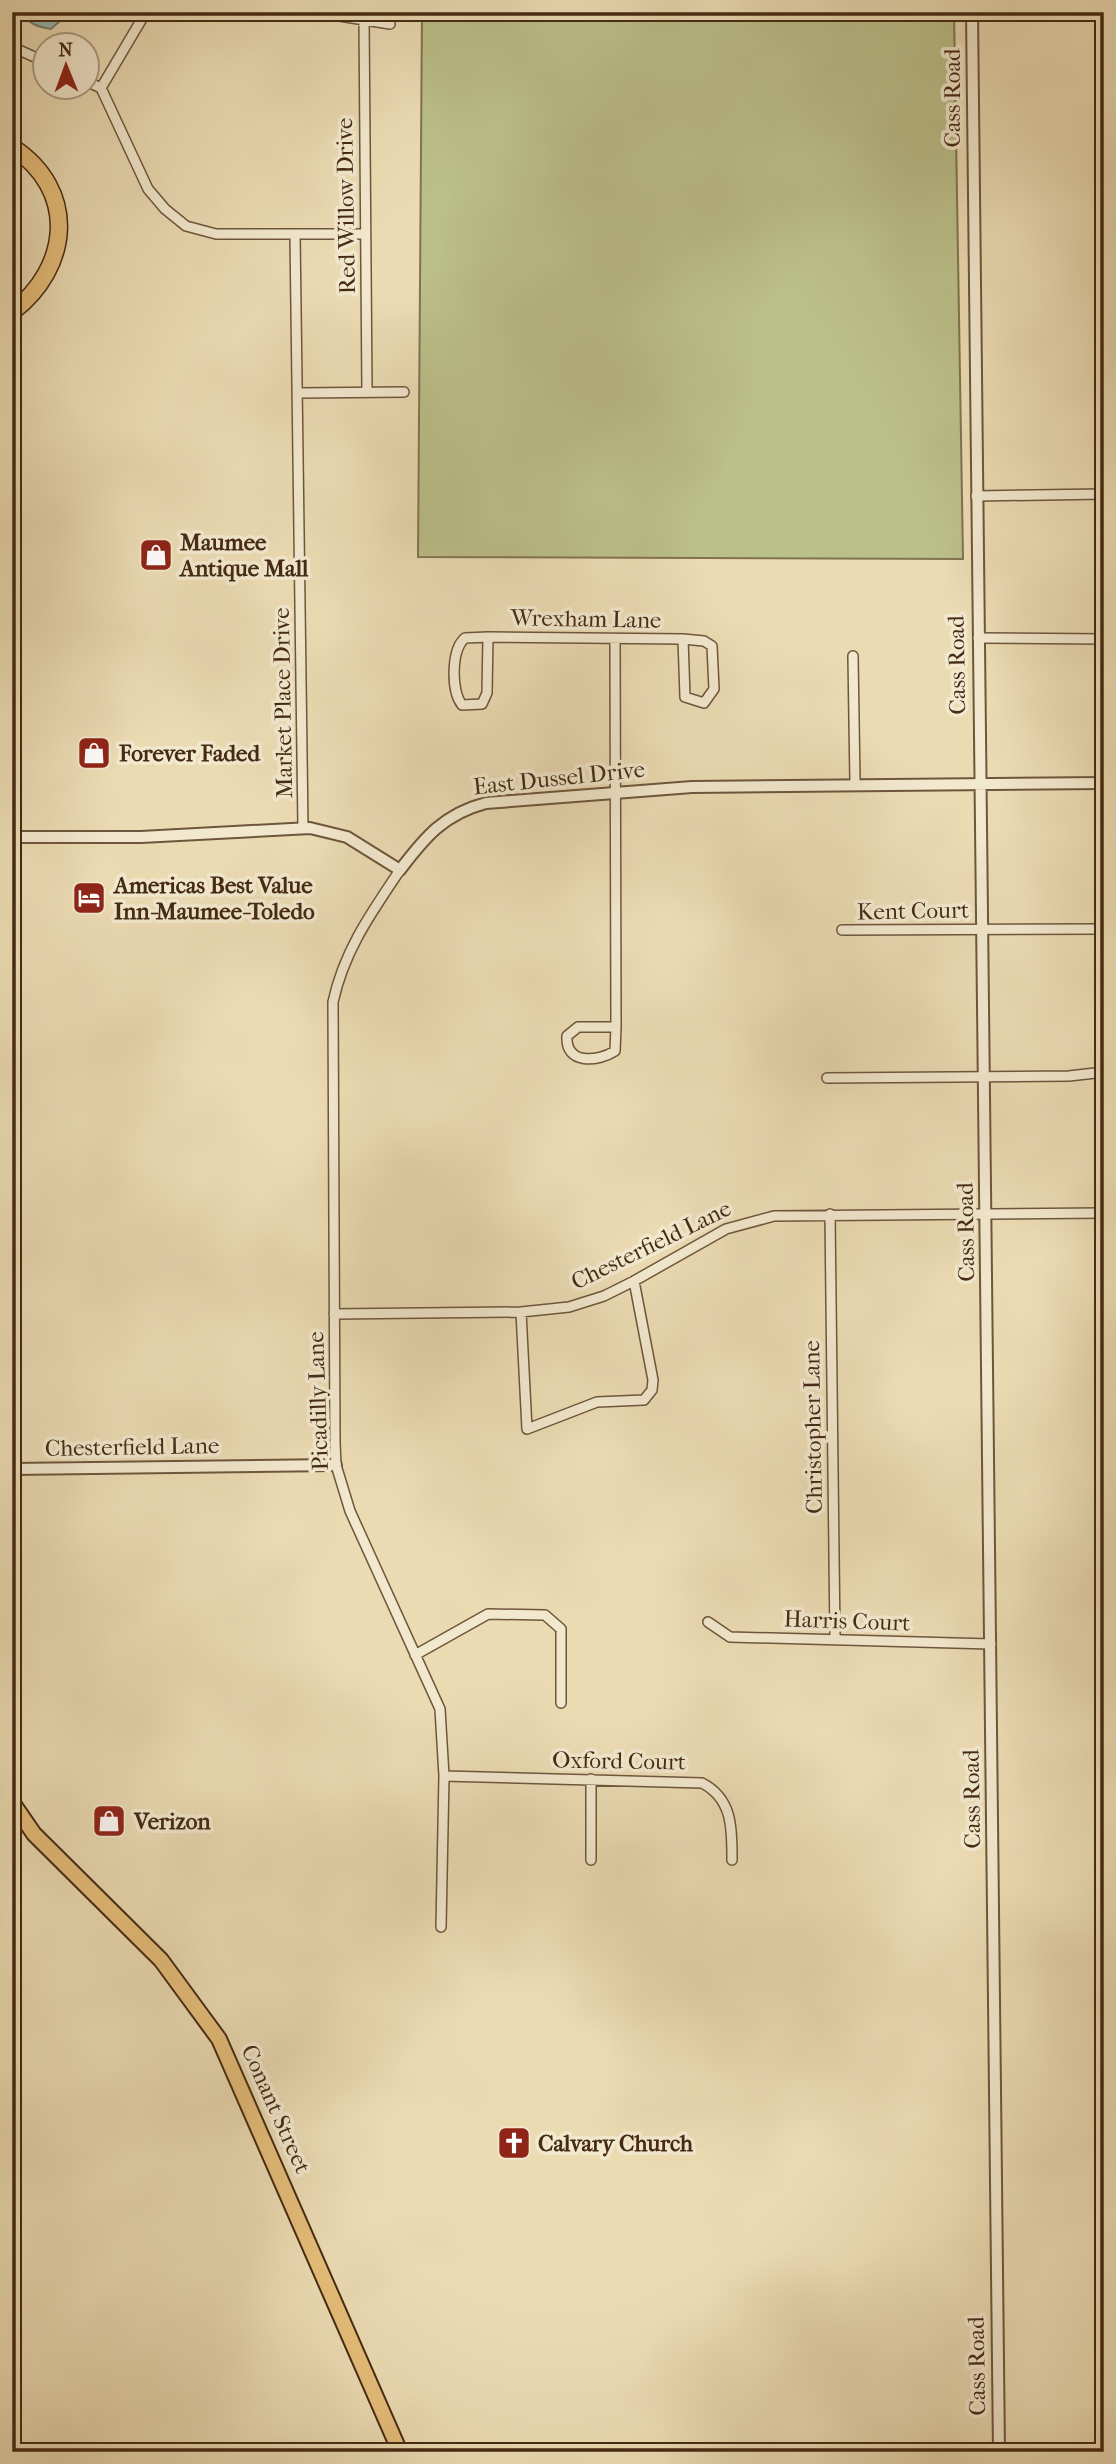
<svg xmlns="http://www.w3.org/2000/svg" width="1116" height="2464" font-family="'IM FELL French Canon',serif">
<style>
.green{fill:#bbbf8a;stroke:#80744f;stroke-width:2}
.water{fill:#99bab4;stroke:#778074;stroke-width:2}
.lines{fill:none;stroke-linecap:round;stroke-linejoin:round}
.minor-casing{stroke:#6e563c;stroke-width:12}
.tertiary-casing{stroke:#6e563c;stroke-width:14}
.primary-casing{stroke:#452a14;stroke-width:18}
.motorway-casing{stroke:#452a14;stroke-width:19}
.minor{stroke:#f2e8ce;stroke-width:9}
.tertiary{stroke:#f2e8ce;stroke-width:10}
.primary{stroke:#e6be7a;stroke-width:14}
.motorway{stroke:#e6be7a;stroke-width:16}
.labels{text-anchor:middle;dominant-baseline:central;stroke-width:7;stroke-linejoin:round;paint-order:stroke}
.street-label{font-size:23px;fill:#452a14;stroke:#f2e8ce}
.poi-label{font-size:23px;font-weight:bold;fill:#452a14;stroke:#f2e8ce;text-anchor:start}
</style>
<rect width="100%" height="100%" fill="#ebdbb3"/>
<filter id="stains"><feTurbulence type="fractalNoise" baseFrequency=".00286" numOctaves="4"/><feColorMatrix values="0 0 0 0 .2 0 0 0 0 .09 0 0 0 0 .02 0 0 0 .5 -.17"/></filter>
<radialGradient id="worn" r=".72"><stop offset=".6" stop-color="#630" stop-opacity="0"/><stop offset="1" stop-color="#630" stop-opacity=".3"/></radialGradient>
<path class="green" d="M 422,12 L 954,12 L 963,559 L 418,557 Z"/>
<path class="water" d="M 23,12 L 70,12 L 51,29 C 39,27 27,24 23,12 Z"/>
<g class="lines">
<defs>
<path id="minor" d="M 314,12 L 390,24
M 364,19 L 367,392
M 12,47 L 46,62
M 88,82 L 101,88 L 148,189 L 165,209 L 186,226 L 216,234 L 365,234
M 101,88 L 146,12
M 295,235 L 303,828
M 299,393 L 404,392
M 976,496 L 1104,494
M 488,637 L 683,639
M 488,637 L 487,693 L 482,704 L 462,705 C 451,691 451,650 465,638 Z
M 978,638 L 1104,639
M 683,639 L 704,641 L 712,646 L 714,689 L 704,703 L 685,697 Z
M 615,640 L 616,1027 L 615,1051 C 598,1062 565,1065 567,1036 L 578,1027 L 616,1027
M 853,656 L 855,783
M 400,870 C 371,913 344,951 333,1002 L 335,1443 L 336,1465 L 350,1511 L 440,1709 L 444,1776 L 441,1927
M 842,930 L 1104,929
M 827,1078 L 1069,1076 L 1104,1072
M 830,1214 L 835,1639
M 521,1312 L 527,1429 L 597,1402 L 644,1400 L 652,1390 L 653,1380 L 634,1281
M 334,1314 L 521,1312 L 569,1307 L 604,1296 L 634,1281 L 726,1229 L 774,1216 L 1104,1213
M 708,1622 L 730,1637 L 991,1644
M 415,1655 L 488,1614 L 545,1615 L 561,1629 L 561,1703
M 444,1776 L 702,1783 C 733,1799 732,1829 732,1860
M 591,1860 L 591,1779"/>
<path id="tertiary" d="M 972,12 L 999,2452
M 12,837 L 141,837 L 310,828 L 347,837 L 400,870 C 425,837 444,814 486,803 L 692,787 L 1104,783
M 12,1469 L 336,1465"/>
<path id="primary" d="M 12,1802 L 34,1834 L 161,1960 L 219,2039 L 400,2452"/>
<path id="motorway" d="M 12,147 C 78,190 71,267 12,312"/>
</defs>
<use href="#minor" class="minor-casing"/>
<use href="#tertiary" class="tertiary-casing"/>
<use href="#primary" class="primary-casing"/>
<use href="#motorway" class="motorway-casing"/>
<use href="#minor" class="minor"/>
<use href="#tertiary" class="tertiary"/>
<use href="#primary" class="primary"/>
<use href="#motorway" class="motorway"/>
</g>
<defs>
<symbol id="shop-square" viewBox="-11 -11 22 22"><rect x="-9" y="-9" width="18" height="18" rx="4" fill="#8f2418" stroke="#f2e8ce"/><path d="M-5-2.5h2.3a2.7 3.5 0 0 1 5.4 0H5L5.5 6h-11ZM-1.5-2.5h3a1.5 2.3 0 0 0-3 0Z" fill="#fff"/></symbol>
<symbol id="hotel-square" viewBox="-11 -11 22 22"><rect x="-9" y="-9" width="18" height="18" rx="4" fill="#8f2418" stroke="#f2e8ce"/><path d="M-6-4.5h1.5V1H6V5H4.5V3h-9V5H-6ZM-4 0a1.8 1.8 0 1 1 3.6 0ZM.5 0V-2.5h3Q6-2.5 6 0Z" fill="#fff"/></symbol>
<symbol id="church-square" viewBox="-11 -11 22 22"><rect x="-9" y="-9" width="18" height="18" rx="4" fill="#8f2418" stroke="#f2e8ce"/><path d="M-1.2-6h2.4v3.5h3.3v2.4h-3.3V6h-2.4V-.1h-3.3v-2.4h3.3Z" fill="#fff"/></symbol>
</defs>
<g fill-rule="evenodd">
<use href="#shop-square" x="137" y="536" width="38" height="38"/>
<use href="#shop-square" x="75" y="734" width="38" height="38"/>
<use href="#hotel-square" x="70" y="879" width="38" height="38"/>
<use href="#shop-square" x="90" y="1802" width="38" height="38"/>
<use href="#church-square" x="495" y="2124" width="38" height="38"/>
</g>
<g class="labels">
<g class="street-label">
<text transform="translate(952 98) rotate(-90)">Cass Road</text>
<text transform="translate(346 206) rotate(-91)">Red Willow Drive</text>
<text transform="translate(586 619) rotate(1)">Wrexham Lane</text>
<text transform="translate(957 665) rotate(-91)">Cass Road</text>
<text transform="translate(283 703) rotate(-91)">Market Place Drive</text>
<text transform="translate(559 778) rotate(-6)">East Dussel Drive</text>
<text transform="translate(913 911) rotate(-1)">Kent Court</text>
<text transform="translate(966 1232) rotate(-91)">Cass Road</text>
<text transform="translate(651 1245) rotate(-26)">Chesterfield Lane</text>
<text transform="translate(318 1401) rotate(-92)">Picadilly Lane</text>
<text transform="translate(813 1427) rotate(-91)">Christopher Lane</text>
<text transform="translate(132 1447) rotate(-1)">Chesterfield Lane</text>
<text transform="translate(847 1621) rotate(2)">Harris Court</text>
<text transform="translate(619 1761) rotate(1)">Oxford Court</text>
<text transform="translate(972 1799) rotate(-91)">Cass Road</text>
<text transform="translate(276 2109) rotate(66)">Conant Street</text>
<text transform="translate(977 2366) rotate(-91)">Cass Road</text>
</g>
<g class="poi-label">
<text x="180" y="542">Maumee<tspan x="180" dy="26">Antique Mall</tspan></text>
<text x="119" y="753">Forever Faded</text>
<text x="114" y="885">Americas Best Value<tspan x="114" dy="26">Inn-Maumee-Toledo</tspan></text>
<text x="134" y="1821">Verizon</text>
<text x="538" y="2143">Calvary Church</text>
</g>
</g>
<rect width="1116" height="2464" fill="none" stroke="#ebdbb3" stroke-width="42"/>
<rect x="14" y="14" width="1088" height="2436" fill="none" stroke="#452a14" stroke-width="3.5"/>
<rect x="21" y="21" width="1074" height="2422" fill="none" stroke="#452a14" stroke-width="2"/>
<g transform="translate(66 66) rotate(359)"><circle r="33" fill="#f2e8ce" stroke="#ad9c84" stroke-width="2"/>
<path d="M0-5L12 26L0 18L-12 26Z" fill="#8f2418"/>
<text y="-10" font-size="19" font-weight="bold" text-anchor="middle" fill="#452a14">N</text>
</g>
<rect width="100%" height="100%" filter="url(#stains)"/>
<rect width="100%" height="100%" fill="url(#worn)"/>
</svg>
